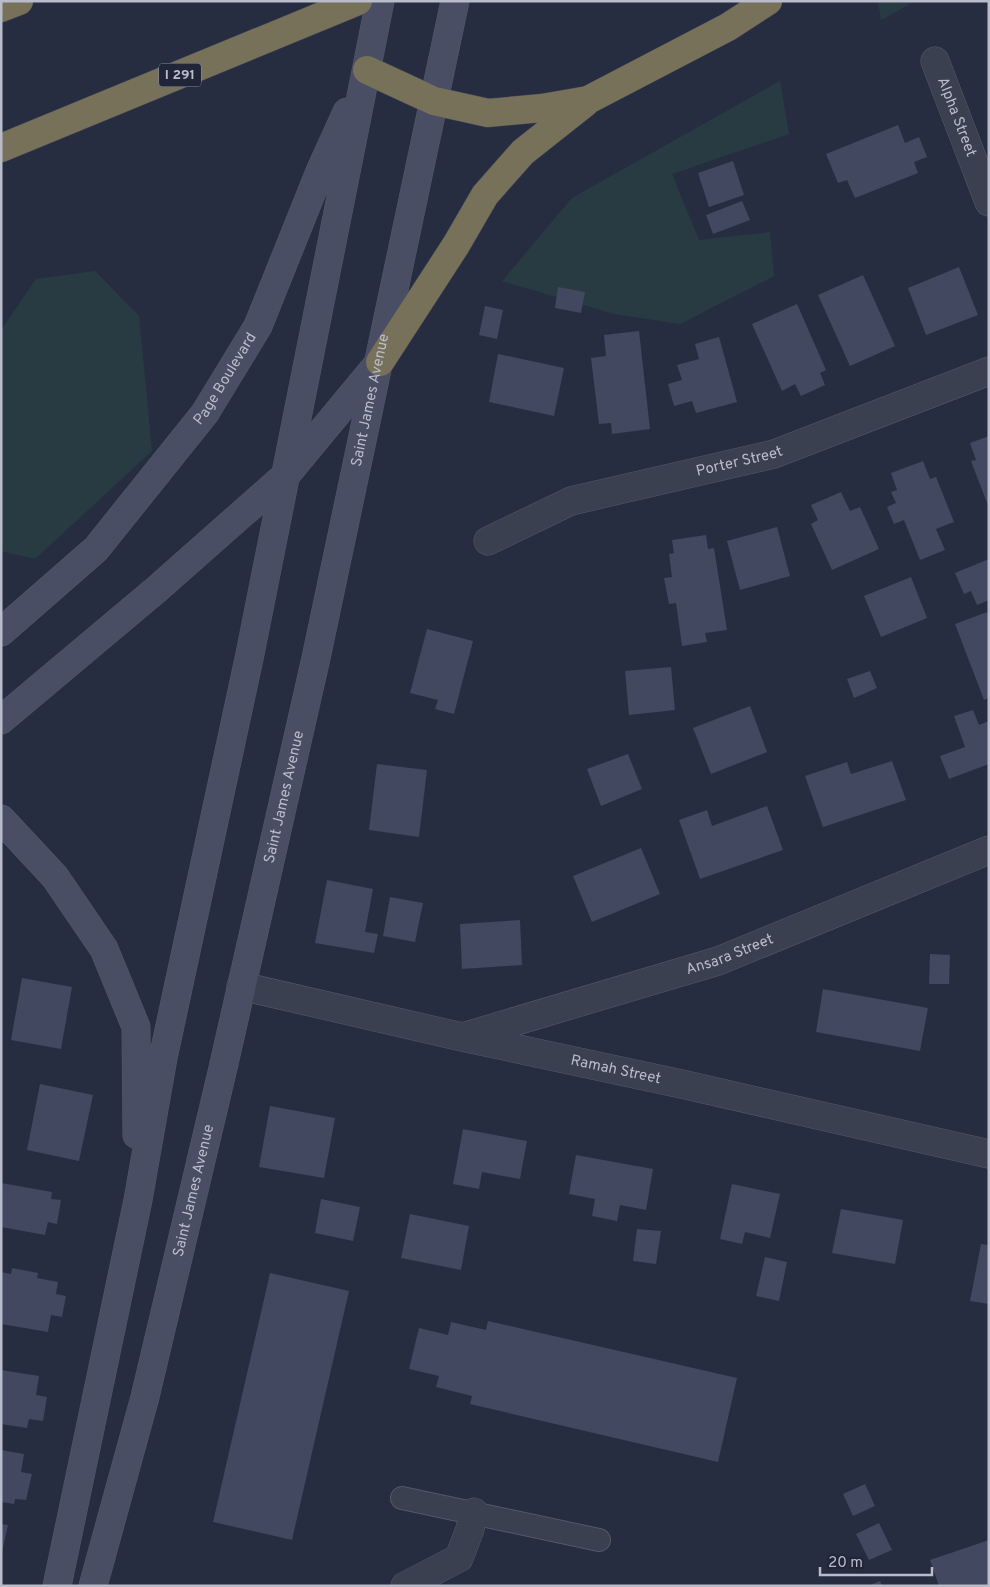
<svg xmlns="http://www.w3.org/2000/svg" width="990" height="1587" font-family="Overpass,sans-serif">
<style>
.green{fill:#293b42}
.building{fill:#41485f}
.lines{fill:none;stroke-linecap:round;stroke-linejoin:round}
.lane-casing{stroke:#535868;stroke-width:24}
.street-casing{stroke:#535868;stroke-width:29}
.secondary-casing{stroke:#535868;stroke-width:29}
.highway-casing{stroke:#434859;stroke-width:29}
.lane{stroke:#3b4051;stroke-width:22}
.street{stroke:#3b4051;stroke-width:28}
.secondary{stroke:#494e64;stroke-width:28}
.highway{stroke:#777159;stroke-width:28}
.labels{text-anchor:middle;dominant-baseline:central;stroke-width:4;stroke-linejoin:round;paint-order:stroke}
.shield{fill:#202537;stroke:#8a8f9f;stroke-width:1}
.shield-label{font-size:14px;font-weight:bold;fill:#b8bccb}
.street-label{font-size:15px;fill:#b8bccb;stroke:#202537}
</style>
<rect width="100%" height="100%" fill="#272d41"/>
<path class="green" d="M 878,1 L 915,1 L 881,20 Z
M 780,81 L 789,134 L 672,174 L 699,240 L 770,232 L 774,276 L 680,324 L 614,314 L 502,281 L 572,198 Z
M 95,271 L 139,316 L 152,451 L 35,559 L 1,551 L 1,330 L 36,279 Z"/>
<path class="building" d="M 898,125 L 905,143 L 919,137 L 927,157 L 914,162 L 918,173 L 855,198 L 847,180 L 838,183 L 826,154 Z
M 733,161 L 744,195 L 709,207 L 698,173 Z
M 742,201 L 750,220 L 713,234 L 706,215 Z
M 959,267 L 978,315 L 926,335 L 908,288 Z
M 863,275 L 895,346 L 850,366 L 818,295 Z
M 558,287 L 585,292 L 581,313 L 555,308 Z
M 797,304 L 826,370 L 820,373 L 825,385 L 801,396 L 795,384 L 782,391 L 752,324 Z
M 485,306 L 503,310 L 497,339 L 479,335 Z
M 639,331 L 650,429 L 612,434 L 611,423 L 599,424 L 591,358 L 606,356 L 604,335 Z
M 719,337 L 737,402 L 696,413 L 692,401 L 674,406 L 668,384 L 682,380 L 677,365 L 699,359 L 695,344 Z
M 498,354 L 564,368 L 554,416 L 489,402 Z
M 989,436 L 989,508 L 971,461 L 976,460 L 970,443 Z
M 923,461 L 930,479 L 936,477 L 954,522 L 936,529 L 945,550 L 920,560 L 904,520 L 894,524 L 887,507 L 896,503 L 891,492 L 897,490 L 891,473 Z
M 841,492 L 850,511 L 860,507 L 879,549 L 832,570 L 811,524 L 818,520 L 811,505 Z
M 777,527 L 790,576 L 740,590 L 727,541 Z
M 706,535 L 708,549 L 714,548 L 727,630 L 705,633 L 707,642 L 682,646 L 676,603 L 669,604 L 664,578 L 672,577 L 669,554 L 674,553 L 672,540 Z
M 989,559 L 989,600 L 977,605 L 971,591 L 964,594 L 955,573 Z
M 911,577 L 927,618 L 881,637 L 864,596 Z
M 987,612 L 989,616 L 989,698 L 984,700 L 955,624 Z
M 427,629 L 473,641 L 454,714 L 435,709 L 438,700 L 410,693 Z
M 671,667 L 675,710 L 629,715 L 625,671 Z
M 870,671 L 877,688 L 854,698 L 847,679 Z
M 750,706 L 767,752 L 711,774 L 693,728 Z
M 973,710 L 979,725 L 989,721 L 989,764 L 949,779 L 940,756 L 965,747 L 954,716 Z
M 628,754 L 642,789 L 601,806 L 587,769 Z
M 892,761 L 906,800 L 823,827 L 805,776 L 847,762 L 851,774 Z
M 377,764 L 427,770 L 419,837 L 369,830 Z
M 767,806 L 783,850 L 700,879 L 679,820 L 707,810 L 712,826 Z
M 641,848 L 660,894 L 592,922 L 573,876 Z
M 327,880 L 373,889 L 365,932 L 378,934 L 374,953 L 315,943 Z
M 390,897 L 423,903 L 415,942 L 383,936 Z
M 520,920 L 522,965 L 462,969 L 460,924 Z
M 930,954 L 950,955 L 949,984 L 929,984 Z
M 22,978 L 72,987 L 61,1049 L 11,1040 Z
M 823,989 L 928,1008 L 920,1051 L 816,1032 Z
M 40,1084 L 93,1095 L 79,1161 L 27,1150 Z
M 270,1106 L 335,1118 L 324,1178 L 259,1167 Z
M 463,1129 L 527,1141 L 520,1179 L 482,1172 L 479,1189 L 453,1184 Z
M 576,1155 L 653,1169 L 646,1210 L 620,1205 L 617,1221 L 592,1216 L 595,1199 L 569,1194 Z
M 1,1183 L 52,1192 L 51,1199 L 61,1200 L 57,1224 L 48,1222 L 45,1235 L 1,1227 Z
M 732,1184 L 780,1194 L 770,1238 L 745,1232 L 742,1244 L 720,1239 Z
M 321,1199 L 360,1207 L 353,1241 L 315,1233 Z
M 841,1209 L 903,1220 L 895,1264 L 832,1253 Z
M 410,1214 L 469,1226 L 461,1270 L 401,1258 Z
M 637,1229 L 661,1231 L 656,1264 L 633,1261 Z
M 981,1244 L 989,1245 L 989,1304 L 970,1301 Z
M 765,1257 L 787,1262 L 779,1301 L 756,1296 Z
M 12,1268 L 38,1273 L 37,1278 L 58,1282 L 56,1294 L 66,1296 L 62,1317 L 51,1315 L 48,1332 L 1,1324 L 1,1272 L 11,1274 Z
M 270,1273 L 349,1291 L 292,1540 L 213,1522 Z
M 488,1321 L 737,1378 L 718,1462 L 470,1404 L 472,1396 L 436,1387 L 439,1376 L 409,1369 L 419,1328 L 448,1335 L 451,1322 L 486,1330 Z
M 1,1370 L 39,1376 L 36,1395 L 47,1397 L 43,1421 L 29,1419 L 27,1428 L 1,1424 Z
M 1,1450 L 24,1454 L 21,1472 L 32,1474 L 26,1500 L 15,1499 L 14,1504 L 1,1502 Z
M 865,1484 L 875,1506 L 853,1516 L 843,1494 Z
M 879,1523 L 892,1550 L 869,1560 L 856,1534 Z
M 1,1524 L 8,1525 L 2,1552 L 1,1552 Z
M 989,1540 L 989,1586 L 939,1586 L 930,1560 Z
M 880,1581 L 882,1586 L 868,1586 Z"/>
<g class="lines">
<defs>
<path id="lane" d="M 402,1498 L 599,1540"/>
<g id="street">
<path id="s1" d="M 935,61 L 989,202"/>
<path id="s2" d="M 488,541 L 571,501 L 774,454 L 989,371"/>
<path id="s3" d="M 241,986 L 462,1037 L 686,1085 L 989,1154"/>
<path id="s4" d="M 466,1036 L 718,961 L 989,850"/>
<path d="M 405,1586 L 459,1558 L 470,1529 L 474,1512"/>
</g>
<g id="secondary">
<path id="s5" d="M 1,632 L 96,549 L 205,413 L 258,326 L 321,169 L 347,112"/>
<path d="M 1,720 L 157,589 L 286,475 L 377,365"/>
<path d="M 1,819 L 55,877 L 104,949 L 136,1027 L 137,1135"/>
<path d="M 57,1586 L 138,1200 L 163,1058 L 250,654 L 380,1"/>
<path id="s6" d="M 93,1586 L 145,1397 L 223,1068 L 316,658 L 455,1"/>
</g>
<path id="highway" d="M 1,8 L 19,1
M 367,70 L 434,101 L 488,113 L 542,108 L 588,100 L 728,27 L 768,1
M 1,148 L 358,1
M 380,362 L 456,245 L 485,195 L 523,152 L 585,103"/>
</defs>
<use href="#lane" class="lane-casing"/>
<use href="#street" class="street-casing"/>
<use href="#secondary" class="secondary-casing"/>
<use href="#highway" class="highway-casing"/>
<use href="#lane" class="lane"/>
<use href="#street" class="street"/>
<use href="#secondary" class="secondary"/>
<use href="#highway" class="highway"/>
</g>
<g class="labels">
<rect class="shield" x="159" y="63.5" width="42" height="23" rx="4"/>
<g class="shield-label">
<text x="180" y="75">I 291</text>
</g>
<g class="street-label">
<text stroke="none"><textPath href="#s1" startOffset="60">Alpha Street</textPath></text>
<text stroke="none"><textPath href="#s5" startOffset="340">Page Boulevard</textPath></text>
<text stroke="none"><textPath href="#s6" startOffset="1218">Saint James Avenue</textPath></text>
<text stroke="none"><textPath href="#s2" startOffset="265">Porter Street</textPath></text>
<text stroke="none"><textPath href="#s6" startOffset="812">Saint James Avenue</textPath></text>
<text stroke="none"><textPath href="#s4" startOffset="276">Ansara Street</textPath></text>
<text stroke="none"><textPath href="#s3" startOffset="384">Ramah Street</textPath></text>
<text stroke="none"><textPath href="#s6" startOffset="408">Saint James Avenue</textPath></text>
</g>
</g>
<rect width="990" height="1587" fill="none" stroke="#b8bccb" stroke-width="5"/>
<path d="M820 1567v8h112v-8" fill="none" stroke="#b8bccb" stroke-width="2.5"/>
<text x="828" y="1567" font-size="15" fill="#b8bccb" stroke="#202537" stroke-width="4" paint-order="stroke">20 m</text>
</svg>
